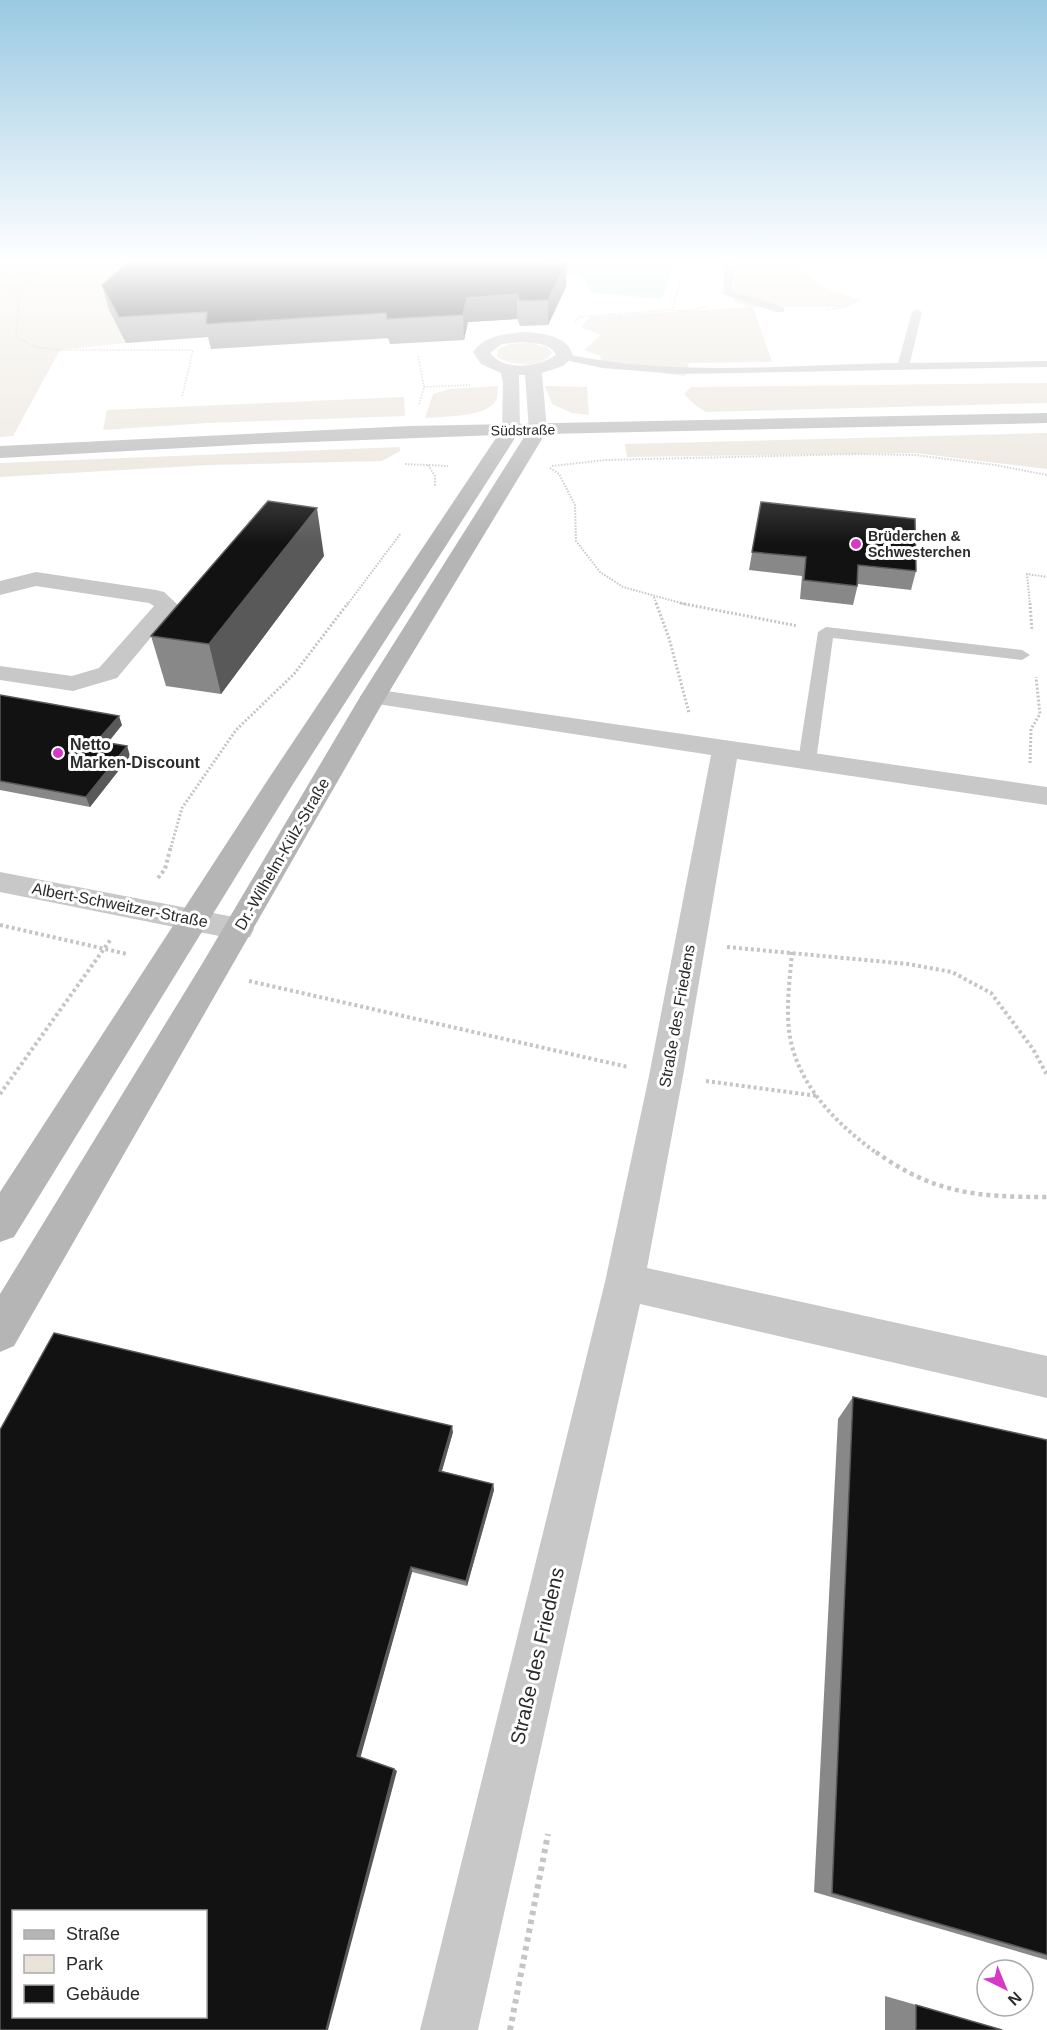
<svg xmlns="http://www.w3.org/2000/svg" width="1047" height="2030" font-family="Helvetica,sans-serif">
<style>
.green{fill:#e9e3d9}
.water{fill:#c6e8d9}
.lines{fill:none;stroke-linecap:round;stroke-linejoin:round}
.path-far5{stroke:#c5c5c5;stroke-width:1.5;stroke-dasharray:1.5 1.5;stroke-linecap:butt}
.path-far4{stroke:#c5c5c5;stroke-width:2;stroke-dasharray:1.5 1.5;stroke-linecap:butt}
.path-far3{stroke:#c5c5c5;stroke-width:3;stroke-dasharray:2 2;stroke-linecap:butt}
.path-far2{stroke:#c5c5c5;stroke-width:4;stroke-dasharray:3 3;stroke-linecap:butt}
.path-far1{stroke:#c5c5c5;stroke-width:4.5;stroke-dasharray:4 4;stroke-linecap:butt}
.path{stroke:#c5c5c5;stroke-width:6;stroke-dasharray:4.5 4.5;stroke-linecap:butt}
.lane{fill:#c8c8c8;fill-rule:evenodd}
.street{fill:#c8c8c8;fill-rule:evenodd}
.secondary{fill:#b5b5b5;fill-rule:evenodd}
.wall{fill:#888}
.shaded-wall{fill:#595959}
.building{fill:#121212;stroke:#595959;stroke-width:1.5;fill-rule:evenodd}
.poi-dot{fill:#d838c6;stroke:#fff;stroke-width:2}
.labels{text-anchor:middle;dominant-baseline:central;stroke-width:6;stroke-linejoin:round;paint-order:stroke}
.far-street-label{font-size:14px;fill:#2b2b2b;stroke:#fff}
.far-poi-label{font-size:14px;font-weight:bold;fill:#2b2b2b;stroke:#fff;text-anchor:start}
.poi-label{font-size:16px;font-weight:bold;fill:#2b2b2b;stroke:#fff;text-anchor:start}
.street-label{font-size:16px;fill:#2b2b2b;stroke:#fff}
.near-street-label{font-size:20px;fill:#2b2b2b;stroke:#fff}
</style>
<rect width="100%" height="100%" fill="#fff"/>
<path class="green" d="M 0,260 L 556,260 C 566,262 575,264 581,273 L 533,275 L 552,317 L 468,322 L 464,340 L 390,344 L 388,339 L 211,349 L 211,337 L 126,343 L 60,350 L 13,436 L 0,437 Z
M 735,260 L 796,260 L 797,268 L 823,287 L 860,300 L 845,307 L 753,307 L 772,362 L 689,363 L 685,376 L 602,365 L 600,356 L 584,350 L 601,335 L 581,327 L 590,317 L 749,307 L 735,302 L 733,298 Z
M 527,342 L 547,347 L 552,353 C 541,369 511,366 497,357 L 498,349 L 510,344 Z
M 1047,383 L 1047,403 L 706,412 L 695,405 L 684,394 L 691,387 Z
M 498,386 C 497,391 498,397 496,400 C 487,418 442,416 425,418 L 433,394 L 450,389 Z
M 545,386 L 587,387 L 589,415 L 572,413 L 552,404 Z
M 404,397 L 405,416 L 208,423 L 103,430 L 107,410 Z
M 1047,433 L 1047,469 L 915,453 L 627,457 L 625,444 Z
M 400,447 L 400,451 L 382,461 L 209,465 L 0,477 L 0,463 Z"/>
<path class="water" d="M 556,260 L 675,260 L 662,299 L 592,293 C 582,275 577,264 556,260 Z"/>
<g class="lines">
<path class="path-far5" d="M 0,268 C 24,289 18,308 16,337 L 35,347 L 60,350 L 193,350 L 182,397
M 11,276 L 44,271 L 70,260
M 19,289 L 41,273
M 672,310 L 683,311 L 706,307
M 826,310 L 845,307 L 860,300
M 575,322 L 579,317 L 672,310 L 687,260
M 418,356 L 424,387 L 419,404
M 424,387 L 470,385"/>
<path class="path-far4" d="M 405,464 L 448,466
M 428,465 L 435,476 L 435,486
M 552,466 L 606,460 L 858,454 L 915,455 L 995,465 L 1047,475
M 550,468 L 559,474 L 575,505 L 576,541 L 600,572 L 623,587 L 688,605
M 654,597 L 657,605
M 347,605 L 401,533
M 1030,605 L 1027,574 L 1047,577"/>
<path class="path-far3" d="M 656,603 L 669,638 L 689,713
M 680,603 L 798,626
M 1030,603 L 1032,631
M 1030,763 L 1031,729 L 1040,714 L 1036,677
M 171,847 L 182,808 L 236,730 L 294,674 L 348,603"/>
<path class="path-far2" d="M 158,878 L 165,869 L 171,846
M 0,925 L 127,954
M 727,947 L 908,964 L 952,972 L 991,993 L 1033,1049 L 1047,1075
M 792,952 C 790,978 786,1004 789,1030 C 795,1083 837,1125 878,1154
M 249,981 L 628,1067
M 706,1081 L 818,1096
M 0,1094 L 111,939"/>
<path class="path-far1" d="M 876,1152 C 934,1194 978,1197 1047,1197"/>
<path class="path" d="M 510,2030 L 548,1834"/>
<path class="lane" d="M 725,260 L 735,260 L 732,291 L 777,305 L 784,308 L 784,312 L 776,312 L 723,294 Z
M 917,309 L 922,312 L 910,363 L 1047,361 L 1047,367 L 679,374 L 602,368 L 561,359 L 559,357 L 565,354 C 674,377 788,365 898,363 L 912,312 Z
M 826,627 L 1022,650 L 1030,655 L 1022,660 L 833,638 L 816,761 L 813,765 L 801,765 L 798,761 L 818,632 Z"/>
<path class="street" d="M 522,332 C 540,333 570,335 573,357 L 563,366 L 542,373 L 547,430 L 545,434 L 531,434 L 529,430 L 525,375 L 519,375 L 520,430 L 518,434 L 504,434 L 502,430 L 503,383 L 501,373 L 481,364 L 473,352 C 485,335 502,335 522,332 ZM 522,342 C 534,343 551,343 556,355 C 539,367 504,372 490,353 L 502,344 Z
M 36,572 L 156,590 L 164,592 L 178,605 L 117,678 L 73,691 L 0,680 L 0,666 L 72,676 L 99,668 L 154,606 L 149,603 L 36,586 L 0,595 L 0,581 Z
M 373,689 L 1047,787 L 1047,805 L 737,759 L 683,1076 L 647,1268 L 1047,1356 L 1047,1398 L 640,1304 L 478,2030 L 420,2030 L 605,1282 L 649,1076 L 711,755 L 364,702 L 360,697 L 364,692 Z
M 0,872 L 239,918 L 250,921 L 254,929 L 250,937 L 239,940 L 0,892 Z"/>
<path class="secondary" d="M 1047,413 L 1047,423 L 545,434 L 386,697 L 14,1346 L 0,1352 L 0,1294 L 202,964 L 360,697 L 526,434 L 517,435 L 293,784 L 14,1237 L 0,1242 L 0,1192 L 269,778 L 498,435 L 256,444 L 0,458 L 0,446 L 410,426 Z"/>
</g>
<path class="wall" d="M 540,264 L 566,287 L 548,325 L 520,326 L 517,319 L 468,322 L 464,340 L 390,344 L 388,338 L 211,349 L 208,337 L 126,343 L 109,310 L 102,285 Z
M 761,502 L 916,571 L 911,590 L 858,584 L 853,605 L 800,599 L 802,576 L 749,570 Z
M 324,556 L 221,694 L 166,686 L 151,636 Z
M 0,695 L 122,725 L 108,743 L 127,746 L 130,756 L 90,807 L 0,790 Z
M 853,1397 L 1047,1440 L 1047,1960 L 814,1892 L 838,1419 Z
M 453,1432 L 442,1471 L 493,1484 L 494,1490 L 467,1586 L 412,1572 L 360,1757 L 397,1771 L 0,2030 Z
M 885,1996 L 1003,2030 L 885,2030 Z"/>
<path class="shaded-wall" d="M 567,263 L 566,287 L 548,325 L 548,300 Z
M 517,294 L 517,319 L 468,322 L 464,340 L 463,315 L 467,298 Z
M 317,508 L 324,556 L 221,694 L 209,644 Z
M 119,716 L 122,725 L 101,750 L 97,741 Z
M 127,746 L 130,756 L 90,807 L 86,797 Z
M 452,1426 L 453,1432 L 440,1477 L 439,1471 Z
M 493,1484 L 494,1490 L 467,1586 L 466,1581 Z
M 411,1567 L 412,1572 L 360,1759 L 357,1756 Z
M 394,1769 L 397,1771 L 328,2030 L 326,2030 Z"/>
<path class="building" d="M 131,260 L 538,260 L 540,264 L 567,263 L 548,300 L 520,301 L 517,294 L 467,298 L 463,315 L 387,319 L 386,313 L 206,324 L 207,312 L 119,317 L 102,285 Z
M 268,501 L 317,508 L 209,644 L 151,636 Z
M 761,502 L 915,519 L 916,571 L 858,565 L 857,586 L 804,580 L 806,557 L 752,552 Z
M 0,695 L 119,716 L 97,741 L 127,746 L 86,797 L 0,781 Z
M 54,1333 L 452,1426 L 439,1471 L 493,1484 L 466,1581 L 411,1567 L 357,1756 L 394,1769 L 326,2030 L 0,2030 L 0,1430 ZM 14,1911 L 206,1911 L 206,2016 L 14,2016 Z
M 853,1397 L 1047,1440 L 1047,1955 L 832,1893 Z
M 916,2005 L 1002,2030 L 916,2030 Z"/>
<linearGradient id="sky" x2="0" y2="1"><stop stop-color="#9ac9e2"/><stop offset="0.48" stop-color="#fff"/><stop offset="1" stop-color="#fff" stop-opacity="0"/></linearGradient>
<rect width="1047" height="544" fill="url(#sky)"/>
<g class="poi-dot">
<circle cx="856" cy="544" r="6"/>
<circle cx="58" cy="753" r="6"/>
</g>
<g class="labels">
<g class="far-street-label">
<text transform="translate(523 430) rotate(-1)">Südstraße</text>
</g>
<g class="far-poi-label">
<text x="868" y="536">Brüderchen &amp;<tspan x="868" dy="16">Schwesterchen</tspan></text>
</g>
<g class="poi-label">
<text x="70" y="744">Netto<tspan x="70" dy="18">Marken-Discount</tspan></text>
</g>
<g class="street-label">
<text transform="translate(282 854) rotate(-60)">Dr.-Wilhelm-Külz-Straße</text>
<text transform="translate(120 905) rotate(11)">Albert-Schweitzer-Straße</text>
<text transform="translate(677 1016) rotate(-80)">Straße des Friedens</text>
</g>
<g class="near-street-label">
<text transform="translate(537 1656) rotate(-77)">Straße des Friedens</text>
</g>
</g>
<rect x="12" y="1910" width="195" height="108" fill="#ffffff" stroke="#aaaaaa" stroke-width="1.5"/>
<rect x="24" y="1930" width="30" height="9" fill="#b5b5b5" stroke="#aaaaaa" stroke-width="1.5"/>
<text x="66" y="1940" font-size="18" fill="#2b2b2b">Straße</text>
<rect x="24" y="1955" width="30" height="18" fill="#e9e3d9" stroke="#aaaaaa" stroke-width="1.5"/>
<text x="66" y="1970" font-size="18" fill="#2b2b2b">Park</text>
<rect x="24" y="1985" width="30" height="18" fill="#121212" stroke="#aaaaaa" stroke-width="1.5"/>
<text x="66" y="2000" font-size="18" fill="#2b2b2b">Gebäude</text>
<g transform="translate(1005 1988) rotate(137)"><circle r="28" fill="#ffffff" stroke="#aaaaaa" stroke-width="1.5"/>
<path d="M0-4.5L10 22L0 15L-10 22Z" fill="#d838c6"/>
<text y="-9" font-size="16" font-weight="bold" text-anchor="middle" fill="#2b2b2b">N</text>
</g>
</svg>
